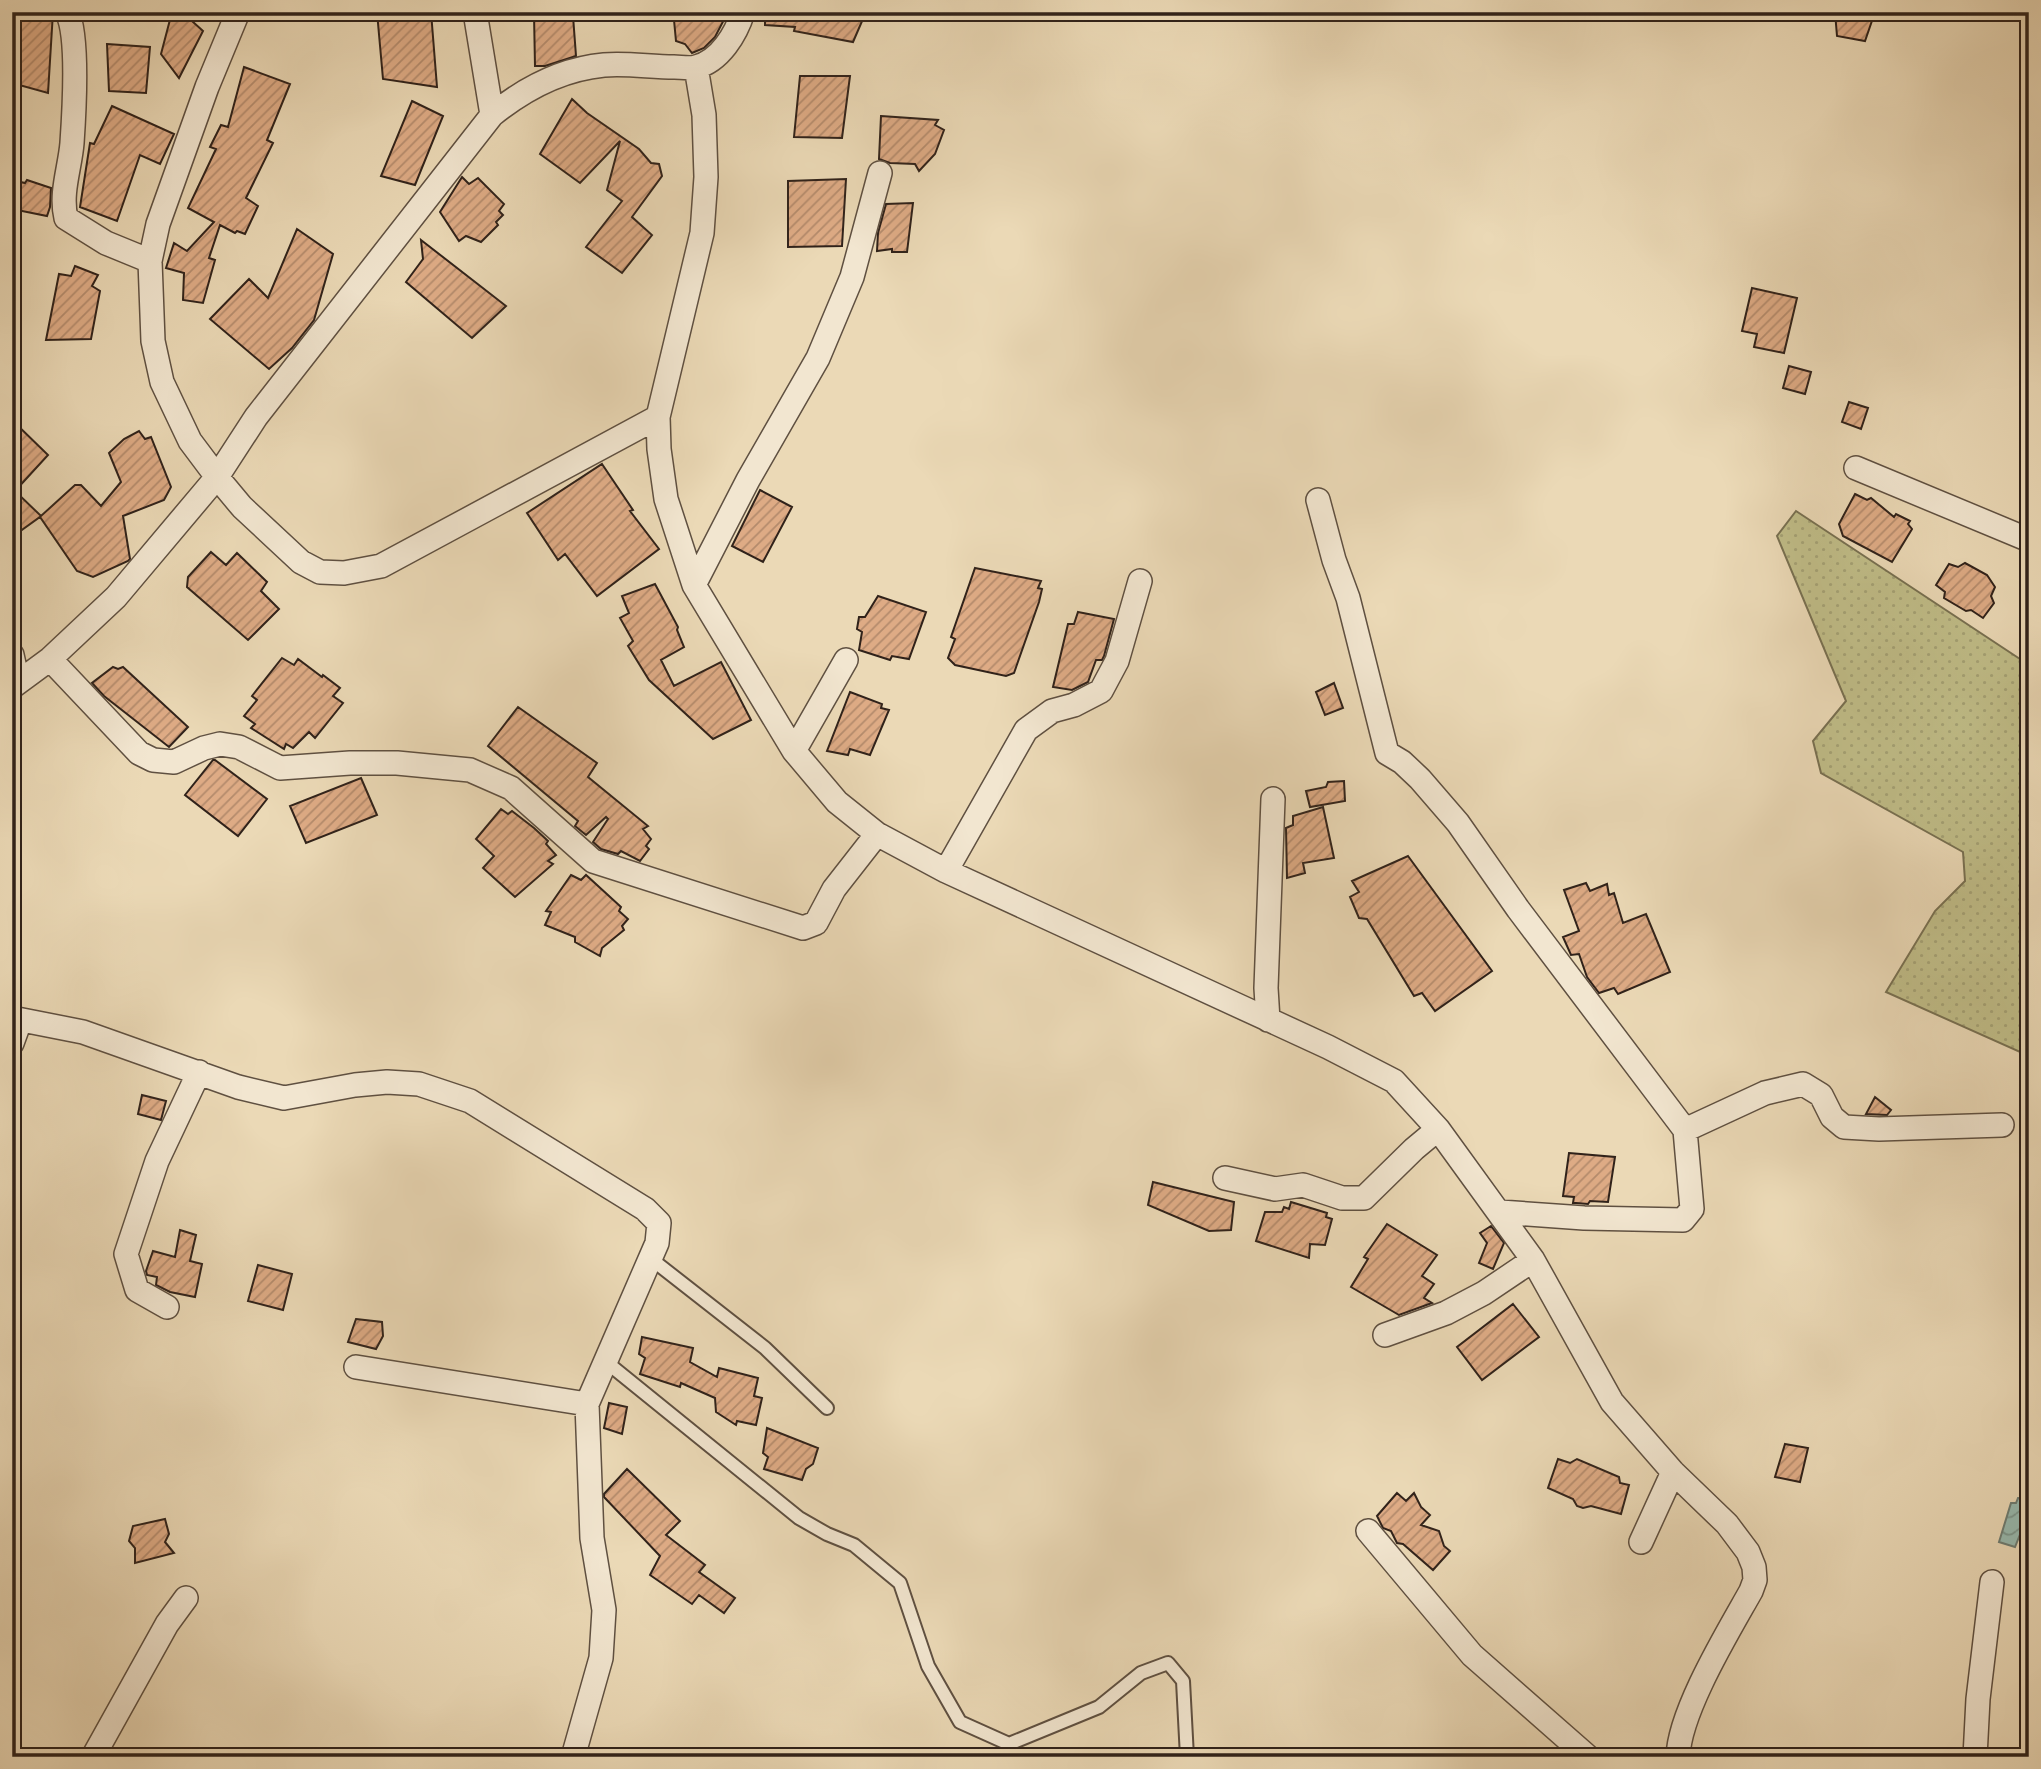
<svg xmlns="http://www.w3.org/2000/svg" width="2041" height="1769" font-family="Alegreya,serif">
<style>
.grass{fill:url(#grass-dots);stroke:#787051;stroke-width:2}
.water{fill:url(#water-waves);stroke:#6e7d73;stroke-width:2}
.building{fill:url(#building-hatch);stroke:#30221a;stroke-width:2}
.lines{fill:none;stroke-linecap:round;stroke-linejoin:round}
.lane-casing{stroke:#5f5041;stroke-width:16}
.street-casing{stroke:#5f5041;stroke-width:26}
.lane{stroke:#f2e6d0;stroke-width:12}
.street{stroke:#f2e6d0;stroke-width:23}
</style>
<defs>
<pattern id="grass-dots" width="8" height="8" patternUnits="userSpaceOnUse" patternTransform="scale(1.75)"><rect width="8" height="8" fill="#c0bd88"/><path d="M2 2h.1M6 6h.1" fill="none" stroke="#a5a275" stroke-width="1.8" stroke-linecap="round"/></pattern>
<pattern id="water-waves" width="16" height="10" patternUnits="userSpaceOnUse" patternTransform="scale(1.75)"><rect width="16" height="10" fill="#98baaf"/><path d="M0 5q4-4 8 0t8 0" fill="none" stroke="#7c978e"/></pattern>
<pattern id="building-hatch" width="6" height="6" patternUnits="userSpaceOnUse" patternTransform="scale(1.75)"><rect width="6" height="6" fill="#deab85"/><path d="M-1 1l2-2M0 6l6-6M5 7l2-2" fill="none" stroke="#b48b6c"/></pattern>
</defs>
<rect width="100%" height="100%" fill="#ebd9b6"/>
<filter id="stains"><feTurbulence type="fractalNoise" baseFrequency=".00286" numOctaves="4"/><feColorMatrix values="0 0 0 0 .2 0 0 0 0 .09 0 0 0 0 .02 0 0 0 .5 -.17"/></filter>
<radialGradient id="worn" r=".72"><stop offset=".6" stop-color="#630" stop-opacity="0"/><stop offset="1" stop-color="#630" stop-opacity=".3"/></radialGradient>
<path class="grass" d="M 1796,511 L 2029,665 L 2029,1056 L 1886,992 L 1935,911 L 1965,881 L 1963,852 L 1821,773 L 1813,741 L 1846,701 L 1777,536 Z"/>
<path class="water" d="M 2018,1498 L 2029,1499 L 2029,1512 L 2015,1547 L 1999,1542 L 2011,1503 L 2016,1503 Z"/>
<path class="building" d="M 16,12 L 53,12 L 48,93 L 12,83 L 12,21 Z
M 172,12 L 182,12 L 203,31 L 179,78 L 161,54 Z
M 377,12 L 431,12 L 437,87 L 383,79 Z
M 685,12 L 728,12 L 715,37 L 704,48 L 692,53 L 685,44 L 676,41 L 674,20 L 684,19 Z
M 765,12 L 866,12 L 853,42 L 794,31 L 795,27 L 765,25 Z
M 1835,12 L 1875,12 L 1865,41 L 1837,36 Z
M 534,14 L 573,16 L 576,56 L 545,66 L 535,66 Z
M 107,44 L 150,47 L 146,93 L 109,91 Z
M 244,67 L 290,84 L 267,140 L 273,143 L 246,198 L 258,206 L 245,234 L 237,231 L 235,233 L 220,225 L 209,258 L 215,260 L 203,303 L 183,300 L 184,273 L 166,268 L 174,243 L 187,251 L 214,222 L 188,208 L 216,149 L 210,147 L 221,125 L 228,127 Z
M 800,76 L 850,76 L 842,138 L 794,137 Z
M 572,99 L 587,113 L 639,149 L 651,163 L 659,164 L 662,176 L 632,217 L 652,235 L 622,273 L 586,247 L 622,201 L 607,190 L 620,141 L 580,183 L 540,154 Z
M 412,101 L 443,116 L 415,185 L 381,176 Z
M 112,106 L 174,134 L 160,164 L 140,155 L 117,221 L 80,207 L 90,143 L 94,144 Z
M 881,116 L 938,120 L 935,125 L 944,130 L 935,154 L 919,171 L 915,164 L 890,163 L 879,159 Z
M 462,177 L 469,184 L 478,178 L 504,204 L 499,211 L 503,215 L 496,222 L 498,225 L 481,242 L 466,236 L 459,241 L 440,212 Z
M 846,179 L 842,246 L 788,247 L 788,181 Z
M 12,180 L 25,183 L 27,180 L 51,188 L 50,207 L 47,216 L 12,209 Z
M 913,203 L 907,252 L 892,252 L 892,249 L 877,251 L 878,233 L 886,204 Z
M 297,229 L 333,254 L 314,320 L 292,348 L 269,369 L 210,319 L 249,279 L 268,298 Z
M 421,240 L 506,306 L 472,338 L 406,282 L 423,259 Z
M 75,266 L 98,275 L 92,286 L 100,291 L 91,339 L 46,340 L 59,274 L 71,276 Z
M 1752,288 L 1797,298 L 1784,353 L 1754,347 L 1757,334 L 1742,331 Z
M 1789,366 L 1811,372 L 1805,394 L 1783,388 Z
M 1849,402 L 1868,408 L 1861,429 L 1842,422 Z
M 12,420 L 48,455 L 15,491 L 41,516 L 75,485 L 81,485 L 101,506 L 121,482 L 109,453 L 124,439 L 139,431 L 145,439 L 151,437 L 171,487 L 164,500 L 123,516 L 130,559 L 128,561 L 93,577 L 77,571 L 40,517 L 12,537 Z
M 602,464 L 633,510 L 630,511 L 659,549 L 597,596 L 565,554 L 558,560 L 527,513 Z
M 760,490 L 792,507 L 763,562 L 732,546 Z
M 1855,494 L 1867,500 L 1871,498 L 1894,517 L 1896,514 L 1910,521 L 1908,524 L 1912,529 L 1892,562 L 1843,536 L 1839,524 Z
M 211,552 L 226,565 L 237,553 L 267,582 L 261,591 L 279,609 L 248,640 L 187,587 L 188,577 Z
M 1965,563 L 1987,575 L 1995,587 L 1991,596 L 1994,603 L 1983,618 L 1971,610 L 1966,611 L 1944,598 L 1945,592 L 1936,585 L 1949,564 L 1958,567 Z
M 975,568 L 1041,581 L 1038,588 L 1042,589 L 1039,602 L 1014,673 L 1006,676 L 955,665 L 948,658 L 955,639 L 951,637 Z
M 655,584 L 678,627 L 677,630 L 684,647 L 661,660 L 674,686 L 721,662 L 751,720 L 713,739 L 649,680 L 628,646 L 633,641 L 620,618 L 629,613 L 622,596 Z
M 878,596 L 926,612 L 909,659 L 892,656 L 890,660 L 859,650 L 862,632 L 857,629 L 859,617 L 865,617 Z
M 1078,612 L 1114,619 L 1104,656 L 1102,660 L 1096,660 L 1088,682 L 1072,690 L 1053,687 L 1068,624 L 1074,624 Z
M 282,658 L 294,665 L 298,659 L 322,677 L 323,675 L 340,688 L 333,696 L 343,703 L 315,738 L 309,732 L 293,748 L 286,744 L 284,749 L 251,728 L 255,724 L 244,716 L 257,700 L 252,696 Z
M 113,667 L 118,669 L 123,667 L 188,727 L 169,747 L 104,696 L 92,683 Z
M 1334,683 L 1343,708 L 1325,715 L 1316,692 Z
M 850,692 L 882,704 L 881,708 L 889,710 L 870,755 L 850,749 L 848,755 L 827,751 Z
M 518,707 L 597,763 L 588,777 L 648,826 L 643,829 L 651,839 L 646,846 L 649,849 L 640,861 L 621,851 L 618,854 L 601,849 L 593,842 L 608,819 L 606,817 L 586,835 L 575,826 L 578,821 L 488,746 Z
M 213,760 L 215,760 L 267,799 L 238,836 L 185,795 Z
M 361,778 L 377,815 L 306,843 L 290,806 Z
M 1344,781 L 1345,801 L 1310,807 L 1306,791 L 1326,787 L 1328,782 Z
M 1323,807 L 1334,858 L 1303,863 L 1305,873 L 1287,878 L 1286,828 L 1293,825 L 1293,816 Z
M 501,809 L 508,814 L 512,811 L 534,828 L 548,841 L 546,844 L 556,855 L 548,861 L 553,864 L 515,897 L 483,868 L 494,856 L 476,839 Z
M 1408,856 L 1492,971 L 1435,1011 L 1422,993 L 1414,996 L 1367,919 L 1359,918 L 1350,897 L 1359,892 L 1352,881 Z
M 571,875 L 581,880 L 586,875 L 621,907 L 619,911 L 628,919 L 622,926 L 624,930 L 602,948 L 600,956 L 575,942 L 575,937 L 545,925 L 551,912 L 546,911 Z
M 1586,883 L 1590,891 L 1607,884 L 1609,895 L 1614,893 L 1623,923 L 1646,914 L 1670,972 L 1618,994 L 1614,988 L 1599,993 L 1587,977 L 1579,954 L 1571,955 L 1563,937 L 1579,931 L 1564,890 Z
M 142,1095 L 166,1101 L 161,1120 L 138,1114 Z
M 1875,1097 L 1891,1110 L 1887,1115 L 1866,1114 Z
M 1569,1153 L 1615,1157 L 1608,1202 L 1590,1201 L 1588,1204 L 1576,1203 L 1573,1203 L 1574,1197 L 1563,1196 Z
M 1153,1182 L 1234,1202 L 1231,1230 L 1209,1231 L 1148,1205 Z
M 1291,1202 L 1327,1213 L 1326,1217 L 1332,1219 L 1325,1245 L 1310,1244 L 1309,1258 L 1256,1241 L 1265,1212 L 1282,1212 L 1284,1207 L 1289,1209 Z
M 1387,1224 L 1437,1255 L 1422,1276 L 1434,1284 L 1424,1298 L 1432,1303 L 1399,1315 L 1351,1287 L 1368,1259 L 1364,1257 Z
M 1491,1226 L 1504,1243 L 1493,1269 L 1479,1263 L 1487,1243 L 1480,1233 Z
M 180,1230 L 196,1235 L 190,1261 L 202,1264 L 195,1297 L 170,1292 L 156,1285 L 157,1277 L 147,1275 L 146,1271 L 153,1251 L 175,1257 Z
M 258,1265 L 292,1274 L 283,1310 L 248,1301 Z
M 1513,1304 L 1539,1337 L 1482,1380 L 1457,1347 Z
M 356,1319 L 382,1322 L 383,1336 L 376,1349 L 348,1342 Z
M 642,1337 L 693,1348 L 690,1362 L 717,1377 L 719,1368 L 758,1378 L 754,1396 L 762,1398 L 756,1425 L 737,1421 L 736,1425 L 716,1412 L 715,1398 L 681,1383 L 680,1387 L 640,1374 L 645,1358 L 639,1354 Z
M 609,1403 L 627,1407 L 622,1434 L 604,1428 Z
M 767,1428 L 818,1448 L 813,1464 L 806,1469 L 802,1480 L 764,1469 L 768,1457 L 763,1453 Z
M 1785,1444 L 1808,1448 L 1800,1482 L 1775,1477 Z
M 1558,1459 L 1570,1463 L 1577,1459 L 1619,1477 L 1620,1483 L 1629,1485 L 1621,1514 L 1591,1506 L 1583,1508 L 1577,1506 L 1573,1499 L 1548,1488 Z
M 627,1469 L 680,1521 L 666,1535 L 705,1565 L 699,1572 L 735,1598 L 724,1613 L 699,1595 L 692,1604 L 650,1575 L 660,1556 L 604,1497 L 604,1494 Z
M 1397,1493 L 1406,1501 L 1414,1493 L 1421,1507 L 1430,1515 L 1421,1525 L 1439,1531 L 1444,1546 L 1450,1551 L 1433,1570 L 1403,1544 L 1397,1543 L 1391,1531 L 1383,1528 L 1377,1516 Z
M 165,1519 L 169,1534 L 165,1542 L 174,1553 L 135,1563 L 135,1548 L 129,1541 L 133,1526 Z"/>
<g class="lines">
<defs>
<path id="lane" d="M 650,1258 L 765,1348 L 827,1408
M 605,1361 L 799,1518 L 827,1534 L 854,1545 L 900,1583 L 928,1666 L 960,1722 L 1009,1744 L 1099,1707 L 1141,1673 L 1168,1663 L 1183,1681 L 1187,1757"/>
<path id="street" d="M 67,12 C 79,36 74,114 72,143 C 70,168 60,193 66,218 L 106,243 L 150,261
M 238,12 L 207,87 L 158,224 L 150,261 L 153,341 L 162,382 L 190,441 L 217,477 L 242,507 L 301,562 L 320,572 L 344,573 L 381,566 L 658,417
M 475,12 L 492,115
M 696,67 L 704,115 L 706,177 L 702,233 L 658,417 L 659,449 L 666,499 L 694,585 L 794,751 L 837,802 L 877,834 L 946,871 L 1328,1047 L 1394,1081 L 1438,1129 L 1533,1260 L 1612,1402 L 1673,1472 L 1727,1524 L 1748,1552 L 1754,1567 L 1755,1580 L 1751,1591 C 1728,1632 1679,1712 1678,1757
M 1856,468 L 2029,540
M 1318,500 L 1334,560 L 1348,598 L 1387,753 L 1402,762 L 1420,779 L 1458,823 L 1518,909 L 1685,1130 L 1692,1209 L 1683,1220 L 1584,1218 L 1500,1212
M 694,585 L 748,480 L 818,358 L 852,277 L 880,173
M 12,655 L 18,682
M 50,659 L 139,753 L 153,760 L 174,762 L 204,748 L 220,744 L 239,747 L 280,768 L 350,763 L 397,763 L 470,770 L 511,788 L 593,861 L 803,928 L 816,923 L 834,889 L 877,834
M 12,687 L 50,659 L 116,597 L 217,477 L 256,417 L 492,115 C 524,89 562,69 604,65 C 627,63 651,67 674,67 C 680,67 690,69 696,67 C 720,61 736,34 743,12
M 794,751 L 846,660
M 946,871 L 1026,730 L 1052,711 L 1074,705 L 1101,691 L 1117,661 L 1140,581
M 12,1018 L 83,1032 L 238,1087 L 284,1098 L 355,1085 L 387,1082 L 419,1084 L 470,1101 L 645,1209 L 659,1223 L 657,1243 L 587,1404 L 592,1538 L 604,1610 L 601,1658 L 573,1757
M 1268,1020 L 1266,988 L 1273,799
M 12,1043 L 20,1021
M 1685,1130 L 1765,1093 L 1803,1084 L 1821,1095 L 1832,1117 L 1844,1127 L 1879,1129 L 2002,1125
M 1225,1178 L 1275,1189 L 1303,1185 L 1342,1198 L 1364,1198 L 1414,1149 L 1438,1129
M 167,1307 L 137,1290 L 126,1254 L 157,1161 L 199,1072
M 1385,1335 L 1446,1313 L 1484,1293 L 1533,1260
M 356,1367 L 587,1404
M 1368,1531 L 1472,1655 L 1588,1757
M 1641,1542 L 1673,1472
M 93,1757 L 167,1624 L 186,1598
M 1975,1757 L 1978,1699 L 1992,1582"/>
</defs>
<use href="#lane" class="lane-casing"/>
<use href="#street" class="street-casing"/>
<use href="#lane" class="lane"/>
<use href="#street" class="street"/>
</g>
<rect width="2041" height="1769" fill="none" stroke="#ebd9b6" stroke-width="42"/>
<rect x="14" y="14" width="2013" height="1741" fill="none" stroke="#30221a" stroke-width="3.5"/>
<rect x="21" y="21" width="1999" height="1727" fill="none" stroke="#30221a" stroke-width="2"/>
<rect width="100%" height="100%" filter="url(#stains)"/>
<rect width="100%" height="100%" fill="url(#worn)"/>
</svg>
